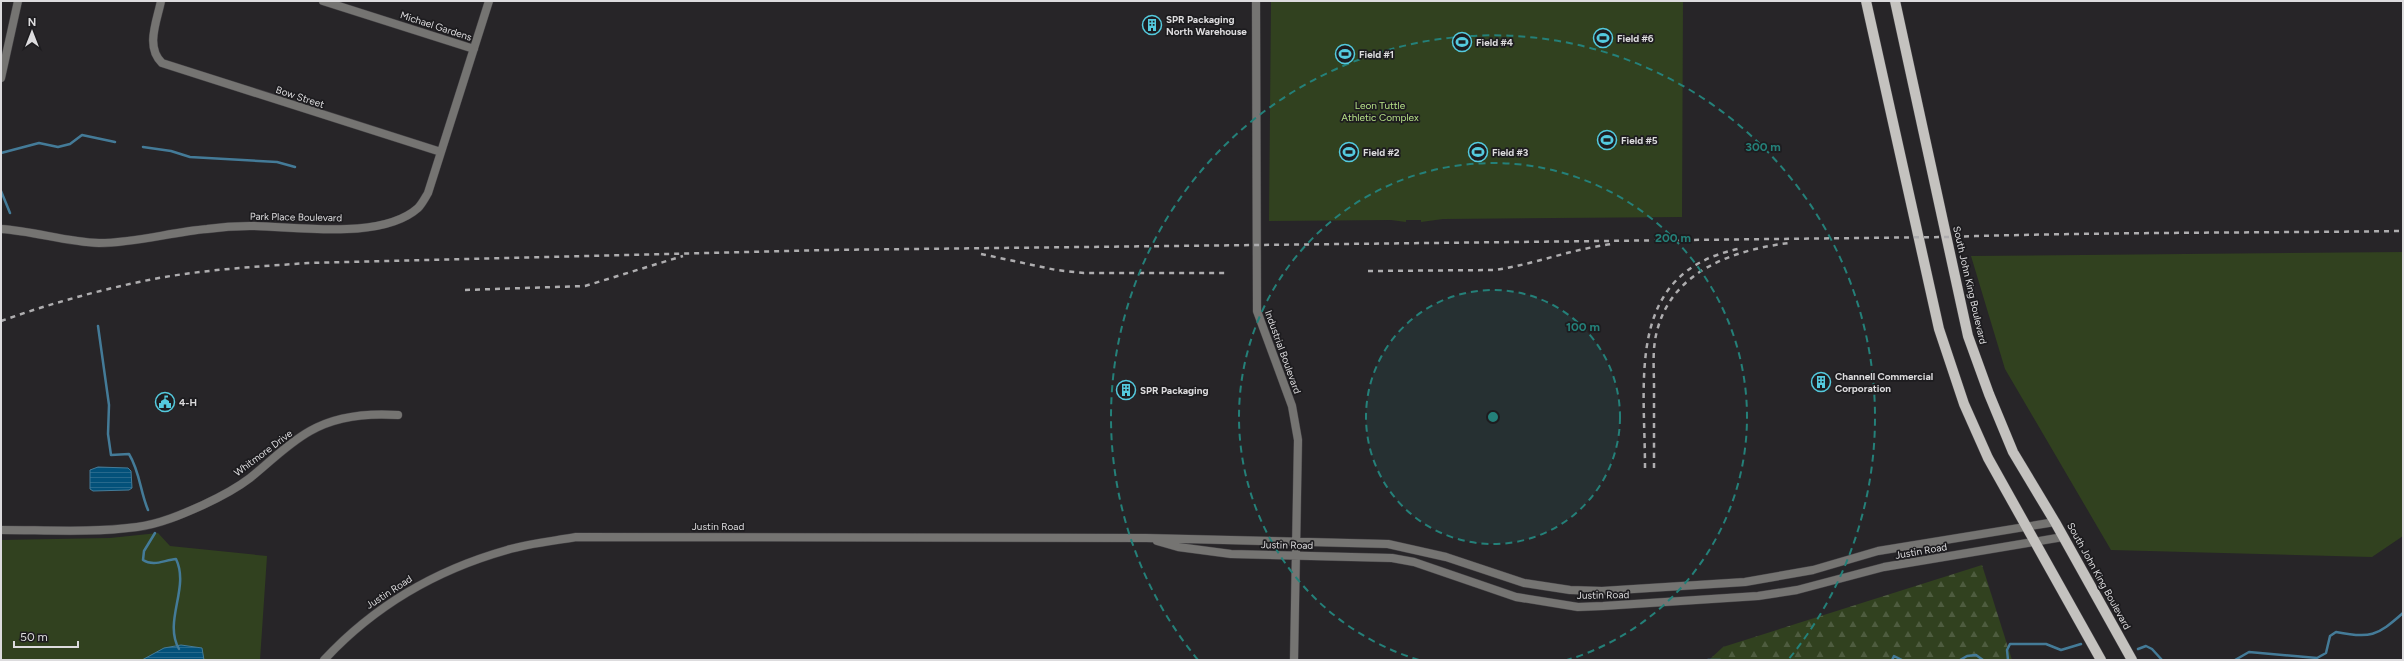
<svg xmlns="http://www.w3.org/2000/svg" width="2404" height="661" font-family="Figtree,sans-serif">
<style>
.green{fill:#31411f}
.forest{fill:url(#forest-firs)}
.water{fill:url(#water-rules);stroke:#447b98}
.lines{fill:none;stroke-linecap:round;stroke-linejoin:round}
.stream{stroke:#447b98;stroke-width:2.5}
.minor-casing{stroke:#444245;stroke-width:9}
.tertiary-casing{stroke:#444245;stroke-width:9}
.primary-casing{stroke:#444245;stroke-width:11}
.minor{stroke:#757472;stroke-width:8}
.tertiary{stroke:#757472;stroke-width:8}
.primary{stroke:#c4c2bf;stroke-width:10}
.rail{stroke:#aeadaf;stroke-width:2.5;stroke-dasharray:5 5;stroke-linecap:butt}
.ring{fill:none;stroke:#248079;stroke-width:2;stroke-dasharray:7 5}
.labels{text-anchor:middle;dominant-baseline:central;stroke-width:3.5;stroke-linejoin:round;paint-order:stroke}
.poi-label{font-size:10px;font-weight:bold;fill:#dddcde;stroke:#1d1c1f;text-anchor:start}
.street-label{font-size:10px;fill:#dddcde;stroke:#1d1c1f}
.park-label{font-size:10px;fill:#b6e086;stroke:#1d1c1f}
.centre{fill:#248079;stroke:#1d1c1f;stroke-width:2}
.ring-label{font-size:12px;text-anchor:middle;font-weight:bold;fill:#248079;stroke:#1d1c1f;stroke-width:3.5;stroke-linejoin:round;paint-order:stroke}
</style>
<defs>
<pattern id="forest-firs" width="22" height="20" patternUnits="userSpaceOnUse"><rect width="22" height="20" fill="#31411f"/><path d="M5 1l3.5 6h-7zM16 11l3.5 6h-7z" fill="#4e5c3f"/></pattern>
<pattern id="water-rules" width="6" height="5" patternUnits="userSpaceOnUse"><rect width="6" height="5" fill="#03517a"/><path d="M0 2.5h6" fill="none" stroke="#27698c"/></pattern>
</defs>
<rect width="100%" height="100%" fill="#272528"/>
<path class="green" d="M 1271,1 L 1683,1 L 1682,217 L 1443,219 L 1421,222 L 1421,220 L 1406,220 L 1406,222 L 1391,220 L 1269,221 Z
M 2403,252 L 2403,536 L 2372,557 L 2111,550 L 2005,369 L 1971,256 Z
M 158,533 L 170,546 L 267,556 L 260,660 L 1,660 L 1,540 L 110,538 Z"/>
<path class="forest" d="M 1982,565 L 2012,660 L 1709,660 L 1723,647 Z"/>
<path class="water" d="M 98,467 L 128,468 L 131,471 L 132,488 L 129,490 L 93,491 L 90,489 L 90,470 Z
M 181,645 L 202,648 L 204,660 L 142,660 L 164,648 Z"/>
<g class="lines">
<path class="stream" d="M 143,147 L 171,151 L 190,157 L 277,162 L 295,167
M 1,153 L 39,143 L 58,147 L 70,144 L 82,135 L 115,142
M 1,191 L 10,213
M 98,326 L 109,405 L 108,434 L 111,455 L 129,454 C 140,472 140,491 148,510
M 155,533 L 144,551 L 143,560 C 154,567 164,560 176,559 C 190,588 163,621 179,649
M 2138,649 L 2146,646 L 2152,649 L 2162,660
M 1708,660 L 1720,660
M 1892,660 L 1894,656 L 1902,660
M 1960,660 L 1967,656 L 1976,655 L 1983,660
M 2008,660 L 2007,650 L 2010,644 L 2046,644 L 2061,650 L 2081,644
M 2235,660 L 2249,652 L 2317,658 L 2326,653 L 2330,636 L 2336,632 C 2370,639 2377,636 2403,613"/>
<defs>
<path id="minor" d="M 161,1 C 157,21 145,47 162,63 L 441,152
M 323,1 L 474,49
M 1,78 L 18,1
M 1,229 C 34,231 66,242 99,243 C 136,243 171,232 207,229 C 221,227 236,226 250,226 C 295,226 381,241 418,208 C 422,204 425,198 428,193 L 489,1
M 1,530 C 46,530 92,533 137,527 C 160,524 183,514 203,505 C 218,498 237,488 250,478 C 270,462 287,444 310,431 C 336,416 368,413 398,415"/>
<path id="tertiary" d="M 1256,1 L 1257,311 L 1292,406 L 1298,440 L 1294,660
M 1157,541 L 1178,547 L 1231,554 L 1392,558 L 1414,562 L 1516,597 L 1578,607 L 1603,606 L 1758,596 L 1797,590 L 1884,567 L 2063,537
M 324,660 C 374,606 436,570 507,550 C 530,543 554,541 576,537 L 1146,538 L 1388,544 L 1446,557 L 1524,583 L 1570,590 L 1602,591 L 1745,582 L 1813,570 L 1878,551 L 2055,522"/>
<path id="primary" d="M 1866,1 L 1939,329 L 1964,404 L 1988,458 L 2101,660
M 1895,1 L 1968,336 L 1989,394 L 2013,452 L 2055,522 L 2132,660"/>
</defs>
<use href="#minor" class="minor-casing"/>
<use href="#tertiary" class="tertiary-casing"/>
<use href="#primary" class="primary-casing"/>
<use href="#minor" class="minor"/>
<use href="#tertiary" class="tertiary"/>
<use href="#primary" class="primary"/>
<path class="rail" d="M 981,254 L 1056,270 L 1084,273 L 1225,273
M 1368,271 L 1495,270 C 1535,264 1572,249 1612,244
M 465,290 L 585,286 L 683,256
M 1,321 C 46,305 92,292 139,282 C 193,270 253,267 308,263 L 826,250 L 1946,237 C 2098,232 2251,233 2403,231
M 1645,468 C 1645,379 1625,273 1738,249
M 1654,468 C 1654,440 1654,413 1654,386 C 1654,368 1652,349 1657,331 C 1672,271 1733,250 1789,243"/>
</g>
<circle cx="1493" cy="417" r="127" fill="#248079" fill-opacity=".12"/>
<g class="ring">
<circle cx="1493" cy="417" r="127"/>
<path d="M1419 660A254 254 0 1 1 1567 660"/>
<path d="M1198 660A382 382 0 1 1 1788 660"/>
</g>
<defs>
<symbol id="building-ring" viewBox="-11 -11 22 22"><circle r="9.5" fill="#1d1c1f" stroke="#54cade" stroke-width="1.5"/><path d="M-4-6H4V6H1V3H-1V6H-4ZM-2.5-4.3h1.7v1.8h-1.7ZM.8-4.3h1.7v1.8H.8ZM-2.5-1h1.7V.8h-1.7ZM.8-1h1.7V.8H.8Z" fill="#54cade"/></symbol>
<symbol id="stadium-ring" viewBox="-11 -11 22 22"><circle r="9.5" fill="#1d1c1f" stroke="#54cade" stroke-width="1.5"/><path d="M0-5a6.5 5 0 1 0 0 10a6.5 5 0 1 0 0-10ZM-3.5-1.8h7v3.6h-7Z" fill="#54cade"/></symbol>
<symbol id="civic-ring" viewBox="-11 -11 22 22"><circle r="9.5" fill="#1d1c1f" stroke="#54cade" stroke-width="1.5"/><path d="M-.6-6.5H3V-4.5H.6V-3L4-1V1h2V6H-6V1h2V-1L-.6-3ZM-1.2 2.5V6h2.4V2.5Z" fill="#54cade"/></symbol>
</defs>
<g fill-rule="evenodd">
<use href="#building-ring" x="1141" y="14" width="22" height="22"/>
<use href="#stadium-ring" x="1592" y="27" width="22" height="22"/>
<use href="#stadium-ring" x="1451" y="31" width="22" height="22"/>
<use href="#stadium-ring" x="1334" y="43" width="22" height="22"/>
<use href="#stadium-ring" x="1596" y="129" width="22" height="22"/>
<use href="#stadium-ring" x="1338" y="141" width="22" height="22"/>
<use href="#stadium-ring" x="1467" y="141" width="22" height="22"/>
<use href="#building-ring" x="1810" y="371" width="22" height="22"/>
<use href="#building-ring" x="1115" y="379" width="22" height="22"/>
<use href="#civic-ring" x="154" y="391" width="22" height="22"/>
</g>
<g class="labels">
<g class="poi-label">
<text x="1166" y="19">SPR Packaging<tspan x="1166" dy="12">North Warehouse</tspan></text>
<text x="1617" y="38">Field #6</text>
<text x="1476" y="42">Field #4</text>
<text x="1359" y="54">Field #1</text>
<text x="1621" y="140">Field #5</text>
<text x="1363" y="152">Field #2</text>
<text x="1492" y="152">Field #3</text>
<text x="1835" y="376">Channell Commercial<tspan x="1835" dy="12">Corporation</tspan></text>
<text x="1140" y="390">SPR Packaging</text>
<text x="179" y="402">4-H</text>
</g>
<g class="street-label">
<text transform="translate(436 26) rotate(18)">Michael Gardens</text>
<text transform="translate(300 97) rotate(18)">Bow Street</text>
<text transform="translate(296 217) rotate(1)">Park Place Boulevard</text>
<text transform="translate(1970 285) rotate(77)">South John King Boulevard</text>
<text transform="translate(1283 352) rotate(70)">Industrial Boulevard</text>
<text transform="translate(263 453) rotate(-37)">Whitmore Drive</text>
<text x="718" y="526">Justin Road</text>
<text transform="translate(1287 545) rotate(1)">Justin Road</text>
<text transform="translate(1921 551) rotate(-10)">Justin Road</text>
<text transform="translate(2099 576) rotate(61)">South John King Boulevard</text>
<text transform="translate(389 592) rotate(-33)">Justin Road</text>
<text transform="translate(1603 595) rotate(-1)">Justin Road</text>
</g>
<g class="park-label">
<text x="1380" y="105">Leon Tuttle<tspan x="1380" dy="12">Athletic Complex</tspan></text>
</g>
</g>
<circle cx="1493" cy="417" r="6" class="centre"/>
<g class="ring-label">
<text x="1763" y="151">300 m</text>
<text x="1673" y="242">200 m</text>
<text x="1583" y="331">100 m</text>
</g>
<rect width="2404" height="661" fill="none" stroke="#dddcde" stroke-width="4"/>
<g transform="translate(32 32)" stroke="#1d1c1f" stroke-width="3" paint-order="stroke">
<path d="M0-3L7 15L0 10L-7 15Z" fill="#dddcde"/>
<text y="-6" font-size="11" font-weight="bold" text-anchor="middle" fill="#dddcde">N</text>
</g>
<path d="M14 641v6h64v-6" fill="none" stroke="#dddcde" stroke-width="2"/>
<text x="20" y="641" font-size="12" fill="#dddcde" stroke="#1d1c1f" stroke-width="3" paint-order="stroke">50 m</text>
</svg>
